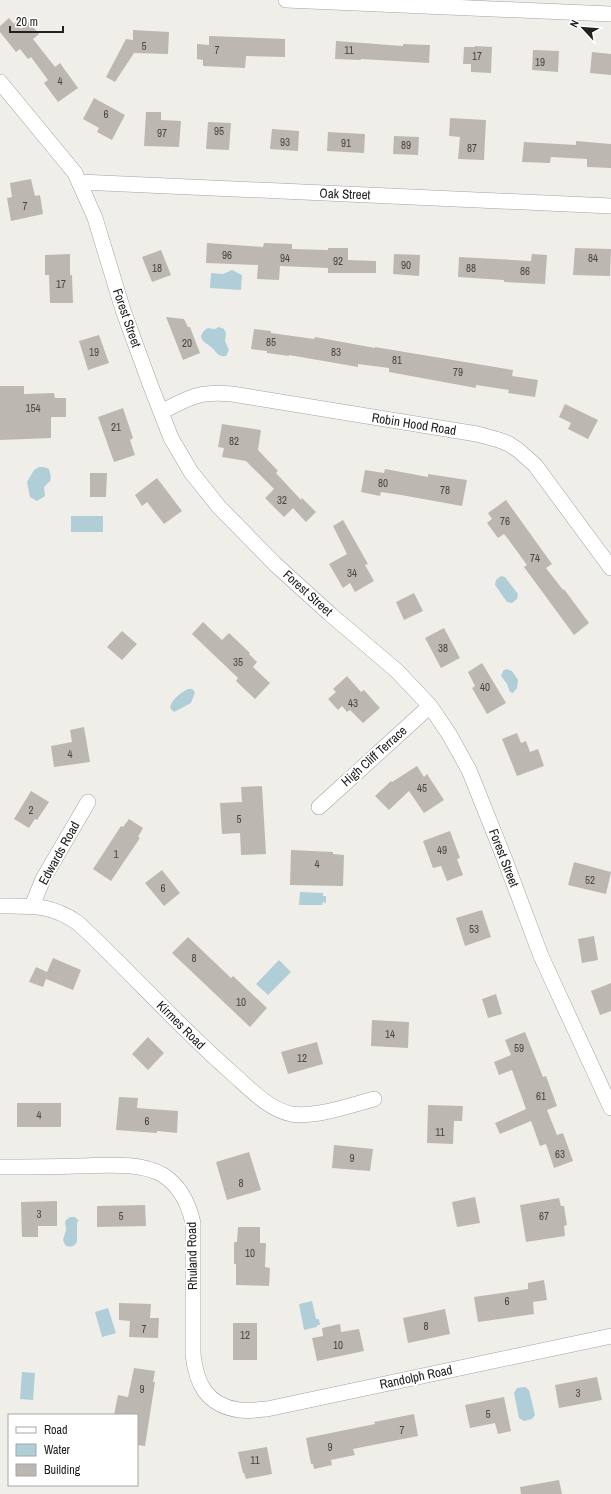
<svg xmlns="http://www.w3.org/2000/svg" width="611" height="1494" font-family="'Archivo Narrow',sans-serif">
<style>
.water{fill:#afced8}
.building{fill:#bdb7b2}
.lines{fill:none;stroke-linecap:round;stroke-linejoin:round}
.street-casing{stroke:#a2a2a2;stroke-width:16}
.street{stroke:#fff;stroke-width:15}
.labels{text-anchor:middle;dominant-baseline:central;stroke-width:4;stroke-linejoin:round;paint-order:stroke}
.number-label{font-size:11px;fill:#484645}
.street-label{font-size:13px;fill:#212121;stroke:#fff}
</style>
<rect width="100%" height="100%" fill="#f0eee9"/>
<path class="water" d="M 232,270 L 242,275 L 241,290 L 210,288 L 211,273 L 223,274 Z
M 219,327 L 224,329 L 226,333 L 225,341 L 229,350 L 226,356 C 217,357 217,352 211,347 C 207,343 195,339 205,330 C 208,327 210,329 214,329 C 216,329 218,327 219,327 Z
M 39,467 L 44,467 L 49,469 L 51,477 L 50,481 L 44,487 L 45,496 L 37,501 L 30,497 L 27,482 L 34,470 Z
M 71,516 L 103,516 L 103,532 L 71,532 Z
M 501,576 L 505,577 L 518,594 L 517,599 L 512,603 L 507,602 L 495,585 L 496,580 Z
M 506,669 L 512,671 L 518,680 L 517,688 L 513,693 L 510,692 L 507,684 L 501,676 L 503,671 Z
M 188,689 L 192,689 L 195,692 L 191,703 L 174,712 L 170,708 C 172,699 180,693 188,689 Z
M 300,892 L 323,893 L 323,896 L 326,896 L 326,903 L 323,902 L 322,905 L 299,905 Z
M 279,960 L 291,972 L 268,995 L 256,984 Z
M 70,1217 L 75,1217 L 79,1221 L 77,1222 L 77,1242 C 74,1247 70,1248 65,1245 L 63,1240 L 66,1230 L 65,1221 Z
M 312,1301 L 316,1319 L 319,1319 L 320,1325 L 317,1325 L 317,1327 L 304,1330 L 299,1304 Z
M 108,1308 L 116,1333 L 102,1337 L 95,1312 Z
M 22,1372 L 35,1373 L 33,1400 L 20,1399 Z
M 525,1387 L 529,1390 L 535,1415 L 532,1419 L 524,1421 L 519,1418 L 514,1393 L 517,1388 Z"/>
<path class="building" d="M 9,18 L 14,24 L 16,22 L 21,29 L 29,22 L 39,34 L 33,39 L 55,67 L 60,63 L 78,88 L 58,102 L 44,83 L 48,80 L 31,57 L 28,59 L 20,49 L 16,52 L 0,32 L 0,26 Z
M 133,30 L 169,32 L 168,54 L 134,53 L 115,82 L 106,77 L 126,39 L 133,40 Z
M 209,36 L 285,39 L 285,57 L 246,56 L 245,68 L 203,66 L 203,60 L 197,59 L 197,44 L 209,45 Z
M 336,41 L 403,46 L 403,44 L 430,45 L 429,63 L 361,59 L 361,60 L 335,59 Z
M 475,46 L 492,47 L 491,73 L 471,72 L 471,64 L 463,64 L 464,47 L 475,47 Z
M 533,50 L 559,51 L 558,72 L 532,70 Z
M 592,52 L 611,54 L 611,75 L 590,73 Z
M 94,98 L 125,115 L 112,140 L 97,132 L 99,128 L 83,119 Z
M 146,112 L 161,112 L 161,120 L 181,121 L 179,147 L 144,146 Z
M 450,118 L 486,120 L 484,160 L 458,159 L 460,137 L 449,136 Z
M 208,122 L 231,123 L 229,150 L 206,149 Z
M 272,129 L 299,131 L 298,151 L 270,149 Z
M 328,132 L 365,134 L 364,153 L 327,151 Z
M 394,136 L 419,137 L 418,155 L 393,154 Z
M 576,141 L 611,144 L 611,168 L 587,167 L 587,159 L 551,157 L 550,163 L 522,162 L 524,142 L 576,145 Z
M 31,179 L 35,196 L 40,195 L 43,214 L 11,221 L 7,198 L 12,197 L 10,183 Z
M 207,243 L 263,247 L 264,243 L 292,244 L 292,249 L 328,250 L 328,248 L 348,248 L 348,260 L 376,261 L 376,273 L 328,273 L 328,268 L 280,266 L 279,280 L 257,279 L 258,265 L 206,263 Z
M 575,248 L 611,249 L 610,276 L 573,275 Z
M 161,250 L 171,275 L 152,282 L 142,257 Z
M 70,254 L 70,275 L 72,275 L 73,303 L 50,303 L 49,275 L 45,275 L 45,255 Z
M 394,254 L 420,255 L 419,276 L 393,274 Z
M 532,254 L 547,255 L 545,284 L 504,282 L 504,280 L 458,277 L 459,257 L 531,261 Z
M 166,317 L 184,319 L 188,327 L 190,327 L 200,353 L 183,360 Z
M 254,329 L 271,331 L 271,333 L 314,339 L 315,337 L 375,348 L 375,347 L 513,370 L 512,376 L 538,380 L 535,397 L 508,393 L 509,390 L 476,385 L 476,388 L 389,372 L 389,368 L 358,364 L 358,367 L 289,355 L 289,356 L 267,353 L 267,351 L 251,349 Z
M 99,335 L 109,363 L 88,370 L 79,341 Z
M 0,386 L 24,386 L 24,394 L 54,393 L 55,398 L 66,398 L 66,417 L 51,417 L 51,438 L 0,440 Z
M 565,404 L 598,420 L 588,439 L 568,429 L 571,423 L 559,417 Z
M 123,408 L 133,438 L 130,440 L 135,455 L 114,462 L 98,417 Z
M 222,424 L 261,430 L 258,450 L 278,471 L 276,473 L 301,500 L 302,498 L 316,512 L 306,522 L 293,508 L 284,517 L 265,498 L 274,489 L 246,461 L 222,457 L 224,448 L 218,447 Z
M 385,469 L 428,477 L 428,474 L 467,480 L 462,506 L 401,495 L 381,492 L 380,496 L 361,492 L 365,470 L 384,473 Z
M 90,473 L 107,473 L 106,497 L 90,497 Z
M 157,478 L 182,511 L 164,524 L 147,502 L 142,506 L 135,495 Z
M 506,500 L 552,564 L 546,568 L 563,590 L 564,589 L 589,623 L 574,635 L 524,567 L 527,565 L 508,539 L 504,534 L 498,538 L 487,523 L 492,519 L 488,513 Z
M 343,520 L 368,564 L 365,565 L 374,581 L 355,592 L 350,583 L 343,588 L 329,564 L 347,554 L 333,526 Z
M 414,593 L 423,611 L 404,620 L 396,602 Z
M 203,622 L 222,640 L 229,633 L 250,653 L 249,654 L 257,662 L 253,667 L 270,683 L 255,699 L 236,681 L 238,678 L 192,634 Z
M 444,628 L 460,658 L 441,668 L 425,638 Z
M 122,631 L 137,644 L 122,660 L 107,647 Z
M 482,663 L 506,703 L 487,714 L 472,688 L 475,686 L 468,672 Z
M 347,676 L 361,692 L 364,690 L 380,708 L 363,723 L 350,710 L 347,712 L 342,706 L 338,710 L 328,699 L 336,692 L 333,689 Z
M 84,727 L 90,762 L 54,767 L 51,746 L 72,742 L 70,730 Z
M 517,733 L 521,743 L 526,741 L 530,752 L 538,749 L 544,766 L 517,776 L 502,739 Z
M 417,766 L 424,777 L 427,774 L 444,800 L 424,813 L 409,791 L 389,810 L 375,796 L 391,781 L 392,782 Z
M 262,786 L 266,854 L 241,855 L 240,833 L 222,834 L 220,803 L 242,802 L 241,787 Z
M 31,791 L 49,802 L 37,820 L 35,819 L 29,828 L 14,819 Z
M 129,819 L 143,828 L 138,837 L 140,838 L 111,881 L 93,869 L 121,826 L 123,827 Z
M 450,831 L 460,858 L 457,859 L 463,875 L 447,881 L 441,866 L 433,868 L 423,841 Z
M 291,850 L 333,852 L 333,854 L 344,855 L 343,886 L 290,885 Z
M 574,862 L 611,872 L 606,894 L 568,885 Z
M 162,870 L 180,893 L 164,906 L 145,883 Z
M 482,910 L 491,937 L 465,946 L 456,918 Z
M 594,936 L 598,960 L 582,963 L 578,939 Z
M 188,937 L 231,978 L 233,976 L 267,1008 L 250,1027 L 172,953 Z
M 53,958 L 81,970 L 73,990 L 46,979 L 43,987 L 29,982 L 36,967 L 47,972 Z
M 611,983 L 611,1011 L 600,1015 L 591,991 Z
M 496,994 L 502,1014 L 488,1018 L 482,999 Z
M 372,1020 L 409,1022 L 408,1048 L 371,1046 Z
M 525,1032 L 543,1077 L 546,1076 L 557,1106 L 547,1110 L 557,1135 L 563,1133 L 573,1161 L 554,1168 L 546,1144 L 540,1146 L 531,1121 L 500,1134 L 495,1123 L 526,1109 L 512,1070 L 499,1075 L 494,1062 L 511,1055 L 505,1040 Z
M 148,1037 L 164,1053 L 148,1070 L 132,1054 Z
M 317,1042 L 323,1064 L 288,1074 L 281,1052 Z
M 119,1097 L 138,1098 L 137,1108 L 178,1111 L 177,1133 L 157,1131 L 157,1133 L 116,1130 Z
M 17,1103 L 61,1103 L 61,1127 L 17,1127 Z
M 428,1105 L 463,1106 L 462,1121 L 454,1121 L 453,1144 L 427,1143 Z
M 334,1145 L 373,1149 L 370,1171 L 332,1168 Z
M 249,1152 L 261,1190 L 227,1200 L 216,1162 Z
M 475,1197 L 480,1223 L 457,1227 L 452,1202 Z
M 559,1198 L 561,1206 L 564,1206 L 567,1225 L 564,1226 L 565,1236 L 526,1242 L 520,1205 Z
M 57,1201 L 57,1226 L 38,1226 L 38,1237 L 22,1237 L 21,1202 Z
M 145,1205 L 146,1226 L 97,1227 L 97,1206 Z
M 238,1227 L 260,1227 L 260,1243 L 266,1243 L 265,1267 L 270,1268 L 269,1286 L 236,1285 L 236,1264 L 234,1264 L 234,1242 L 237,1242 Z
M 544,1280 L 547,1300 L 533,1302 L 534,1314 L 478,1322 L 474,1297 L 528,1289 L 528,1283 Z
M 119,1303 L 151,1304 L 150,1318 L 159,1318 L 158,1338 L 129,1337 L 130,1321 L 119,1320 Z
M 445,1309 L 450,1334 L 408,1343 L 403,1318 Z
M 233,1323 L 257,1323 L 257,1360 L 233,1360 Z
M 340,1324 L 341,1332 L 359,1329 L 364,1351 L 317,1361 L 312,1338 L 323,1336 L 322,1328 Z
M 134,1368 L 155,1371 L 153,1382 L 155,1382 L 145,1446 L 137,1445 L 137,1415 L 114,1415 L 118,1395 L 128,1397 Z
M 597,1377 L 602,1400 L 559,1408 L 555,1385 Z
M 504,1397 L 511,1431 L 498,1434 L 495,1423 L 470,1428 L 465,1405 Z
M 414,1414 L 418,1436 L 353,1449 L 355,1455 L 331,1460 L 332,1465 L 314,1469 L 313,1464 L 311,1464 L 306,1438 L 375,1424 L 374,1422 Z
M 267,1447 L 272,1474 L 246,1479 L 244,1473 L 243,1473 L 238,1452 Z
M 559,1480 L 562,1494 L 521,1494 L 520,1487 Z"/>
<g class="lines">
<defs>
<path id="street" d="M 286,0 L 611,14
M 0,82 L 75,173 L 95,218 L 123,310 L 150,384 L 171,438 L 191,472 L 219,507 L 275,564 L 330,614 L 397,671 L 430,706 L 449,734 L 469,770 L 505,860 L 541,956 L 611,1108
M 80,182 L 611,206
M 161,412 C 190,397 199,391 232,394 L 477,434 L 499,440 L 509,444 L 518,450 L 535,465 L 611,568
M 319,807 L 430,706
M 0,906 C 32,906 50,904 78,923 C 131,972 178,1026 232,1073 C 249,1088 268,1109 291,1114 C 315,1118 351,1105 374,1099
M 32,906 L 43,879 L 88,802
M 0,1167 C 25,1167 51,1167 76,1166 C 104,1166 138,1161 163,1175 C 180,1186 189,1205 193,1223 L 193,1354 C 196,1383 206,1405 239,1410 C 248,1412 258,1409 267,1409 L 611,1336"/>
</defs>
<use href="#street" class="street-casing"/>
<use href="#street" class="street"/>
</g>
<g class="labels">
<g class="number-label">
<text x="144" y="46">5</text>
<text x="217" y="50">7</text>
<text x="349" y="50">11</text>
<text x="477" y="56">17</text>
<text x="540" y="62">19</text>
<text x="60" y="81">4</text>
<text x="106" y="114">6</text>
<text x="219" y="131">95</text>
<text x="162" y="133">97</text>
<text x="285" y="142">93</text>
<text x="346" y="143">91</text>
<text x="406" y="145">89</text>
<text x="472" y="148">87</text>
<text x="25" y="206">7</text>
<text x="227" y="255">96</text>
<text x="285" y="258">94</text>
<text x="593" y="258">84</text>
<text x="338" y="261">92</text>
<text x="406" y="265">90</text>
<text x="157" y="268">18</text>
<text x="471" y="268">88</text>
<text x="525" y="271">86</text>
<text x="61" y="284">17</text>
<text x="271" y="342">85</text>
<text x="187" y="343">20</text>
<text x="94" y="352">19</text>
<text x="336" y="352">83</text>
<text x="397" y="360">81</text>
<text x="458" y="372">79</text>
<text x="33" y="408">154</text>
<text x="116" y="427">21</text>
<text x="234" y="441">82</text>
<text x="383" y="483">80</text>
<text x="445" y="490">78</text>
<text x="282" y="500">32</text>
<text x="505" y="521">76</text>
<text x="535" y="558">74</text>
<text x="352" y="573">34</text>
<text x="443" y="648">38</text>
<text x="238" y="662">35</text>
<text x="485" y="687">40</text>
<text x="353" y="703">43</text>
<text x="70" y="754">4</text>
<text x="422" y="788">45</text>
<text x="31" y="810">2</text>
<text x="239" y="819">5</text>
<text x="442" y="850">49</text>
<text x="116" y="854">1</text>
<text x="317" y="864">4</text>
<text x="590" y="880">52</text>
<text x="163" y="888">6</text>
<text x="474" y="929">53</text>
<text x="194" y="958">8</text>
<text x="241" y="1002">10</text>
<text x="390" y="1034">14</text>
<text x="519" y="1048">59</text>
<text x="302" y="1058">12</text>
<text x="541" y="1096">61</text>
<text x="39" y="1115">4</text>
<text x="147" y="1121">6</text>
<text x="440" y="1132">11</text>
<text x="560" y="1154">63</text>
<text x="352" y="1158">9</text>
<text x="241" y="1183">8</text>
<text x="39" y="1214">3</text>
<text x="121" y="1216">5</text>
<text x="544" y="1216">67</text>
<text x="250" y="1253">10</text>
<text x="507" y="1301">6</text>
<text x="426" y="1326">8</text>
<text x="144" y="1329">7</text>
<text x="245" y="1335">12</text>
<text x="338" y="1345">10</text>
<text x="142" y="1389">9</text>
<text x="578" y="1393">3</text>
<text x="488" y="1414">5</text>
<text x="402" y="1430">7</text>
<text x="330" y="1447">9</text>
<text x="255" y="1460">11</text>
</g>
<g class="street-label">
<text transform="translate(345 194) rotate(2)">Oak Street</text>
<text transform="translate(127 318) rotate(71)">Forest Street</text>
<text transform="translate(414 424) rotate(9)">Robin Hood Road</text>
<text transform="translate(308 593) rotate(42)">Forest Street</text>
<text transform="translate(374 756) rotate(-42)">High Cliff Terrace</text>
<text transform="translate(59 853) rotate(-61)">Edwards Road</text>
<text transform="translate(504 858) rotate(69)">Forest Street</text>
<text transform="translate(181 1025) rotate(45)">Kirmes Road</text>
<text transform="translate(192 1256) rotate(-91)">Rhuland Road</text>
<text transform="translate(416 1377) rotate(-12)">Randolph Road</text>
</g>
</g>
<rect x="8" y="1414" width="130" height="72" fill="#ffffff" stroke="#a6a6a6"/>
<rect x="16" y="1427" width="20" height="6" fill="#ffffff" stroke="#a6a6a6"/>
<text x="44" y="1434" font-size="12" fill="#212121">Road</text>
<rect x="16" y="1444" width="20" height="12" fill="#afced8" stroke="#a6a6a6"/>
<text x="44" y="1454" font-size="12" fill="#212121">Water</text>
<rect x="16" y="1464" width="20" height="12" fill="#bdb7b2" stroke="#a6a6a6"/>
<text x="44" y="1474" font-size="12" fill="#212121">Building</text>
<g transform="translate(583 28) rotate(296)" stroke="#ffffff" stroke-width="3" paint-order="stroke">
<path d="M0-3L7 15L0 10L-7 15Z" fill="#212121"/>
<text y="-6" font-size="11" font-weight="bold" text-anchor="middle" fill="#212121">N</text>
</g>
<path d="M10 26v6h53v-6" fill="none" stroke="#212121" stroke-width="2"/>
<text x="16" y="26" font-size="12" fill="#212121" stroke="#ffffff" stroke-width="3" paint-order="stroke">20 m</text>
</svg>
